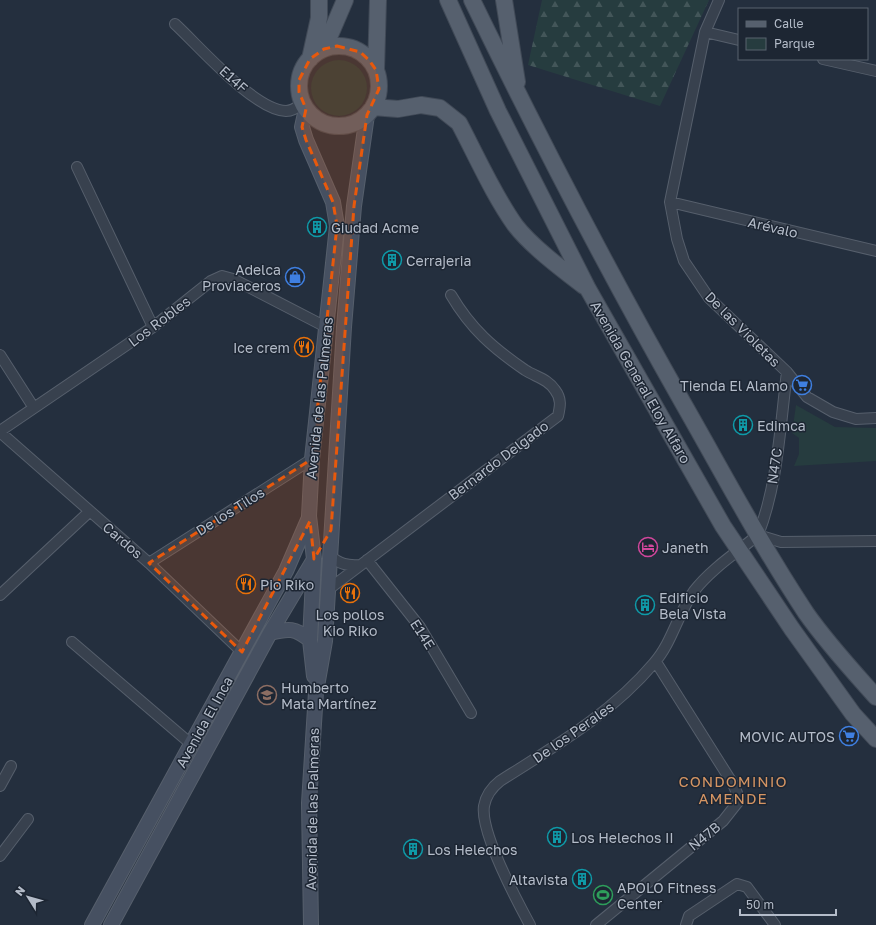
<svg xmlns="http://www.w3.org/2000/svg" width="876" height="925" font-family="'Golos Text',sans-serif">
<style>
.green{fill:#263c3f}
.forest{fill:url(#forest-firs)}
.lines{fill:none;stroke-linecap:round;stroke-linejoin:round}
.street-casing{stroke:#565f6c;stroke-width:12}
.secondary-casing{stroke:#565f6c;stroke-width:16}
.primary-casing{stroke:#414a57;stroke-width:18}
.street{stroke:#38414e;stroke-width:10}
.secondary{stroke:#465061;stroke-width:14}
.primary{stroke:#56606e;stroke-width:16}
.marked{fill:#e8590c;fill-opacity:0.2;stroke:#e8590c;stroke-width:3;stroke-dasharray:8 5;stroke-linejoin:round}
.labels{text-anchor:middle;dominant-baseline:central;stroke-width:3;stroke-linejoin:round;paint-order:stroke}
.street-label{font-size:14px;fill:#b4bcc9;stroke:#1d2633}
.poi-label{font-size:14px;fill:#b4bcc9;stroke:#1d2633;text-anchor:start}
.neighbourhood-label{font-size:15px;letter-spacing:1px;fill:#d59563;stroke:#1d2633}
</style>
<defs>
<pattern id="forest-firs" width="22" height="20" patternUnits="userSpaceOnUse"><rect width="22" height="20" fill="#263c3f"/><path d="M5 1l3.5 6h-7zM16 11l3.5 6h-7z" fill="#435659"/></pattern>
</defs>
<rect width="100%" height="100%" fill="#242f3e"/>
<path class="green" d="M311 88a28 28 0 1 1 56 0a28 28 0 1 1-56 0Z
M 796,405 L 835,427 L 876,428 L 876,461 L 794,466 L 799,454 L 799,438 L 792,433 Z"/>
<path class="forest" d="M 542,0 L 709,0 L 660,106 L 528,65 Z"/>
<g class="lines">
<defs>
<path id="street" d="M 719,0 L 705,32 L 670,202 L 677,239 L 684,261 L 709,298 L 787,372 L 807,397 L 833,412 L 856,419 L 876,418
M 175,24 C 199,46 254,110 286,111 C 293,111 297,107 303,103
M 705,32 L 739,40
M 823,59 L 876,71
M 77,167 L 153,327
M 670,202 L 876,251
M 0,355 L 34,408
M 0,431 L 153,327 L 211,281 L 222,276 L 233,279 L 326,327
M 0,432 L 149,563 L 242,652
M 758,535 C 778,484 780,426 787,372
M 758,535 L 781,542 L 876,541
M 330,556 C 340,564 347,566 360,565
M 367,560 L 420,627 L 471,713
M 149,563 L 312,459
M 329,589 L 558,416 C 560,407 562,399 555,390 C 548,379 536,377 525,370 C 493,348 471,329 451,295
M 0,595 L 90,511
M 72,642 L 191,744
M 0,786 L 11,766
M 0,856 L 28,819
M 530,925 C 517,901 480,832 484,806 C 486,795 491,788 500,781 C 555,746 611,714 654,663 C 672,643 678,613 694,591 C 711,569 736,553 758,535
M 596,925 L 723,821 L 738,802 L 737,793 L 733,784 L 656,662
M 686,925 L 689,916 L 737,884 L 747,887 L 775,925"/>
<path id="secondary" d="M 306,109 L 302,127 L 306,140 L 333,202 L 337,226 L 312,459 L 309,516 L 314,559 L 310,640 L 314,676
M 270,633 C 289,628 295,628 310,640
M 92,925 L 286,571 L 308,520
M 111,925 L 270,633 L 313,561
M 311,925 L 309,803 L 316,692 L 325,641 L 344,327 L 354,206 L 367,115"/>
<path id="primary" d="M 448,0 L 498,111 L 588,289 L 723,526 L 792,629 L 853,714 L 876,739
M 472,0 C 538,136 608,271 683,403 C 723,473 761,545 806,613 C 827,643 852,670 876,697
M 504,0 L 517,82
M299 86a40 40 0 1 1 80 0a40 40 0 1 1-80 0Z
M 324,49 L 345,0
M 310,59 L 319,18 L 319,0
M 376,70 L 378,0
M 373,107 L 398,109 L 421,105 L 440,108 L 459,123 C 477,157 493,194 515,225 C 531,246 563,270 584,286"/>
</defs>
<use href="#street" class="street-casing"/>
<use href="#secondary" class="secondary-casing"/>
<use href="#primary" class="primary-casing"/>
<use href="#street" class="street"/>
<use href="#secondary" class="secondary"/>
<use href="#primary" class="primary"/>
</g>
<path class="marked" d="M 337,46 L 360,52 L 369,60 L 376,70 L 379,89 L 367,115 L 354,206 L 331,530 L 314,559 L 310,521 L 242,652 L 149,563 L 312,459 L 337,226 L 333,202 L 306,140 L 302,127 L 306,109 L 299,92 L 299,80 L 310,59 L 324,49 Z"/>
<defs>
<symbol id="building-ring" viewBox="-11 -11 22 22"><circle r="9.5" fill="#1d2633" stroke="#0f9aa8" stroke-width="1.5"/><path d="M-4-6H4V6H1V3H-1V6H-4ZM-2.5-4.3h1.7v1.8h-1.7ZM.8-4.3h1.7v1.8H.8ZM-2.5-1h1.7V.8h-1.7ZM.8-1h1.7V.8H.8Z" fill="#0f9aa8"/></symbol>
<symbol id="shop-ring" viewBox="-11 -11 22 22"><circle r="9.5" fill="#1d2633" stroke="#3f7fe0" stroke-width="1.5"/><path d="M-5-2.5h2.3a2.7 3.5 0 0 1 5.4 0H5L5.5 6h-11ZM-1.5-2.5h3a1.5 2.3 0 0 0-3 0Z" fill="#3f7fe0"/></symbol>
<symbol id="restaurant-ring" viewBox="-11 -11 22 22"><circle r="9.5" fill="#1d2633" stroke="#e8710a" stroke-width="1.5"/><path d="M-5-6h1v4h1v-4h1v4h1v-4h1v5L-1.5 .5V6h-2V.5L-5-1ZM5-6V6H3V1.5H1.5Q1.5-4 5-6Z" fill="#e8710a"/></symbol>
<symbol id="supermarket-ring" viewBox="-11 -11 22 22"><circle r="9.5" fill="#1d2633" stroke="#3f7fe0" stroke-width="1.5"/><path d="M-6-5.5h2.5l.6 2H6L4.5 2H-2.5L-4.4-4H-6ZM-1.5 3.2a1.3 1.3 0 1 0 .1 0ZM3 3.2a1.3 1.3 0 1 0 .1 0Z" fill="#3f7fe0"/></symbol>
<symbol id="hotel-ring" viewBox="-11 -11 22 22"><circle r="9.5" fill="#1d2633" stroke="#d1479c" stroke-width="1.5"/><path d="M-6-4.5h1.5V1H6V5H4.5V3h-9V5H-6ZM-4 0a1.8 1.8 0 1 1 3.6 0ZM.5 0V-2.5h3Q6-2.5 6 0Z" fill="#d1479c"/></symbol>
<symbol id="school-ring" viewBox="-11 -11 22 22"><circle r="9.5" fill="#1d2633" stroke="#8d6e63" stroke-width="1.5"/><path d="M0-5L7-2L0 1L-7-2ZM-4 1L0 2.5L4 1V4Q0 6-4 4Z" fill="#8d6e63"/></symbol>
<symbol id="stadium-ring" viewBox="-11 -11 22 22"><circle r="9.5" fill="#1d2633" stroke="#2e9e5b" stroke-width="1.5"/><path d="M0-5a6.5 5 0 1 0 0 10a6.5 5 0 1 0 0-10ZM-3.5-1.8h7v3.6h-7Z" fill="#2e9e5b"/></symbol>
</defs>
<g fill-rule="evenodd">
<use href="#building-ring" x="306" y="216" width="22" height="22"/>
<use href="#building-ring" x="381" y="249" width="22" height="22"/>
<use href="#shop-ring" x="284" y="266" width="22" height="22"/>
<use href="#restaurant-ring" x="293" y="336" width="22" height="22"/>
<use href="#supermarket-ring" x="791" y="374" width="22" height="22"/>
<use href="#building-ring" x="732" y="414" width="22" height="22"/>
<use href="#hotel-ring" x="637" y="536" width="22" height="22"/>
<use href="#restaurant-ring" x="235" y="573" width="22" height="22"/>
<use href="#restaurant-ring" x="339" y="582" width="22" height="22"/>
<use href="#building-ring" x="634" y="594" width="22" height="22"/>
<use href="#school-ring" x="256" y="684" width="22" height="22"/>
<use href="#supermarket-ring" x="838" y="725" width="22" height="22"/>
<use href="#building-ring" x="546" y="826" width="22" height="22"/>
<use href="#building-ring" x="402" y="838" width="22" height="22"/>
<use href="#building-ring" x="571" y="868" width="22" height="22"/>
<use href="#stadium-ring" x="592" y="884" width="22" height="22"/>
</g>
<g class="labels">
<g class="street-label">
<text transform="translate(234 79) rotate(42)">E14F</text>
<text transform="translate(773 227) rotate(13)">Arévalo</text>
<text transform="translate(159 321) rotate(-37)">Los Robles</text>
<text transform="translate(743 329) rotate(45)">De las Violetas</text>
<text transform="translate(641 382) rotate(60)">Avenida General Eloy Alfaro</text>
<text transform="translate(319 398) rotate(-84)">Avenida de las Palmeras</text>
<text transform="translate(498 460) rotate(-37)">Bernardo Delgado</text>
<text transform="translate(774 466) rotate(-82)">N47C</text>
<text transform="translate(230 511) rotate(-32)">De los Tilos</text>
<text transform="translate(123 540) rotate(41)">Cardos</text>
<text transform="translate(423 634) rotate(57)">E14E</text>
<text transform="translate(204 722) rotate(-61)">Avenida El Inca</text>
<text transform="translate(573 732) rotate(-35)">De los Perales</text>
<text transform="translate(312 809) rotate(-89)">Avenida de las Palmeras</text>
<text transform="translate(704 836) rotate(-39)">N47B</text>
</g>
<g class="poi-label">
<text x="331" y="227">Giudad Acme</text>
<text x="406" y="260">Cerrajeria</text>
<text x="281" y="269" text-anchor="end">Adelca<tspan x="281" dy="16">Proviaceros</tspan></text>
<text x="290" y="347" text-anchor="end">Ice crem</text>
<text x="788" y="385" text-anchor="end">Tienda El Alamo</text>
<text x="757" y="425">Edimca</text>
<text x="662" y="547">Janeth</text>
<text x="260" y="584">Pio Riko</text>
<text x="659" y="597">Edificio<tspan x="659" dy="16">Bela Vista</tspan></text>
<text x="350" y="614" text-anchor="middle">Los pollos<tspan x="350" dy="16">Kio Riko</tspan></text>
<text x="281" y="687">Humberto<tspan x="281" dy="16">Mata Martínez</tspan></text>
<text x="835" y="736" text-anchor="end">MOVIC AUTOS</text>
<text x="571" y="837">Los Helechos II</text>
<text x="427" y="849">Los Helechos</text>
<text x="568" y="879" text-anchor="end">Altavista</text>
<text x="617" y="887">APOLO Fitness<tspan x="617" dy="16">Center</tspan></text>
</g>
<g class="neighbourhood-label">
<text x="733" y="781">CONDOMINIO<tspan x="733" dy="17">AMENDE</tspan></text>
</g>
</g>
<rect x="738" y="8" width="130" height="52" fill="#1d2633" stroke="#59626f"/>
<rect x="746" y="21" width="20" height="6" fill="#56606e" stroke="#59626f"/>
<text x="774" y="28" font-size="12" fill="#b4bcc9">Calle</text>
<rect x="746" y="38" width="20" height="12" fill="#263c3f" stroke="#59626f"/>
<text x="774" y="48" font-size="12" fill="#b4bcc9">Parque</text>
<g transform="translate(28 897) rotate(307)" stroke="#1d2633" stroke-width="3" paint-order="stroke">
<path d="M0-3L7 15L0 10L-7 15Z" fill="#b4bcc9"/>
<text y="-6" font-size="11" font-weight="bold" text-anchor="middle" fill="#b4bcc9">N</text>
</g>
<path d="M740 909v6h96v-6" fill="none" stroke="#b4bcc9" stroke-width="2"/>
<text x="746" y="909" font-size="12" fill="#b4bcc9" stroke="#1d2633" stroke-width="3" paint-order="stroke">50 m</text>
</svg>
